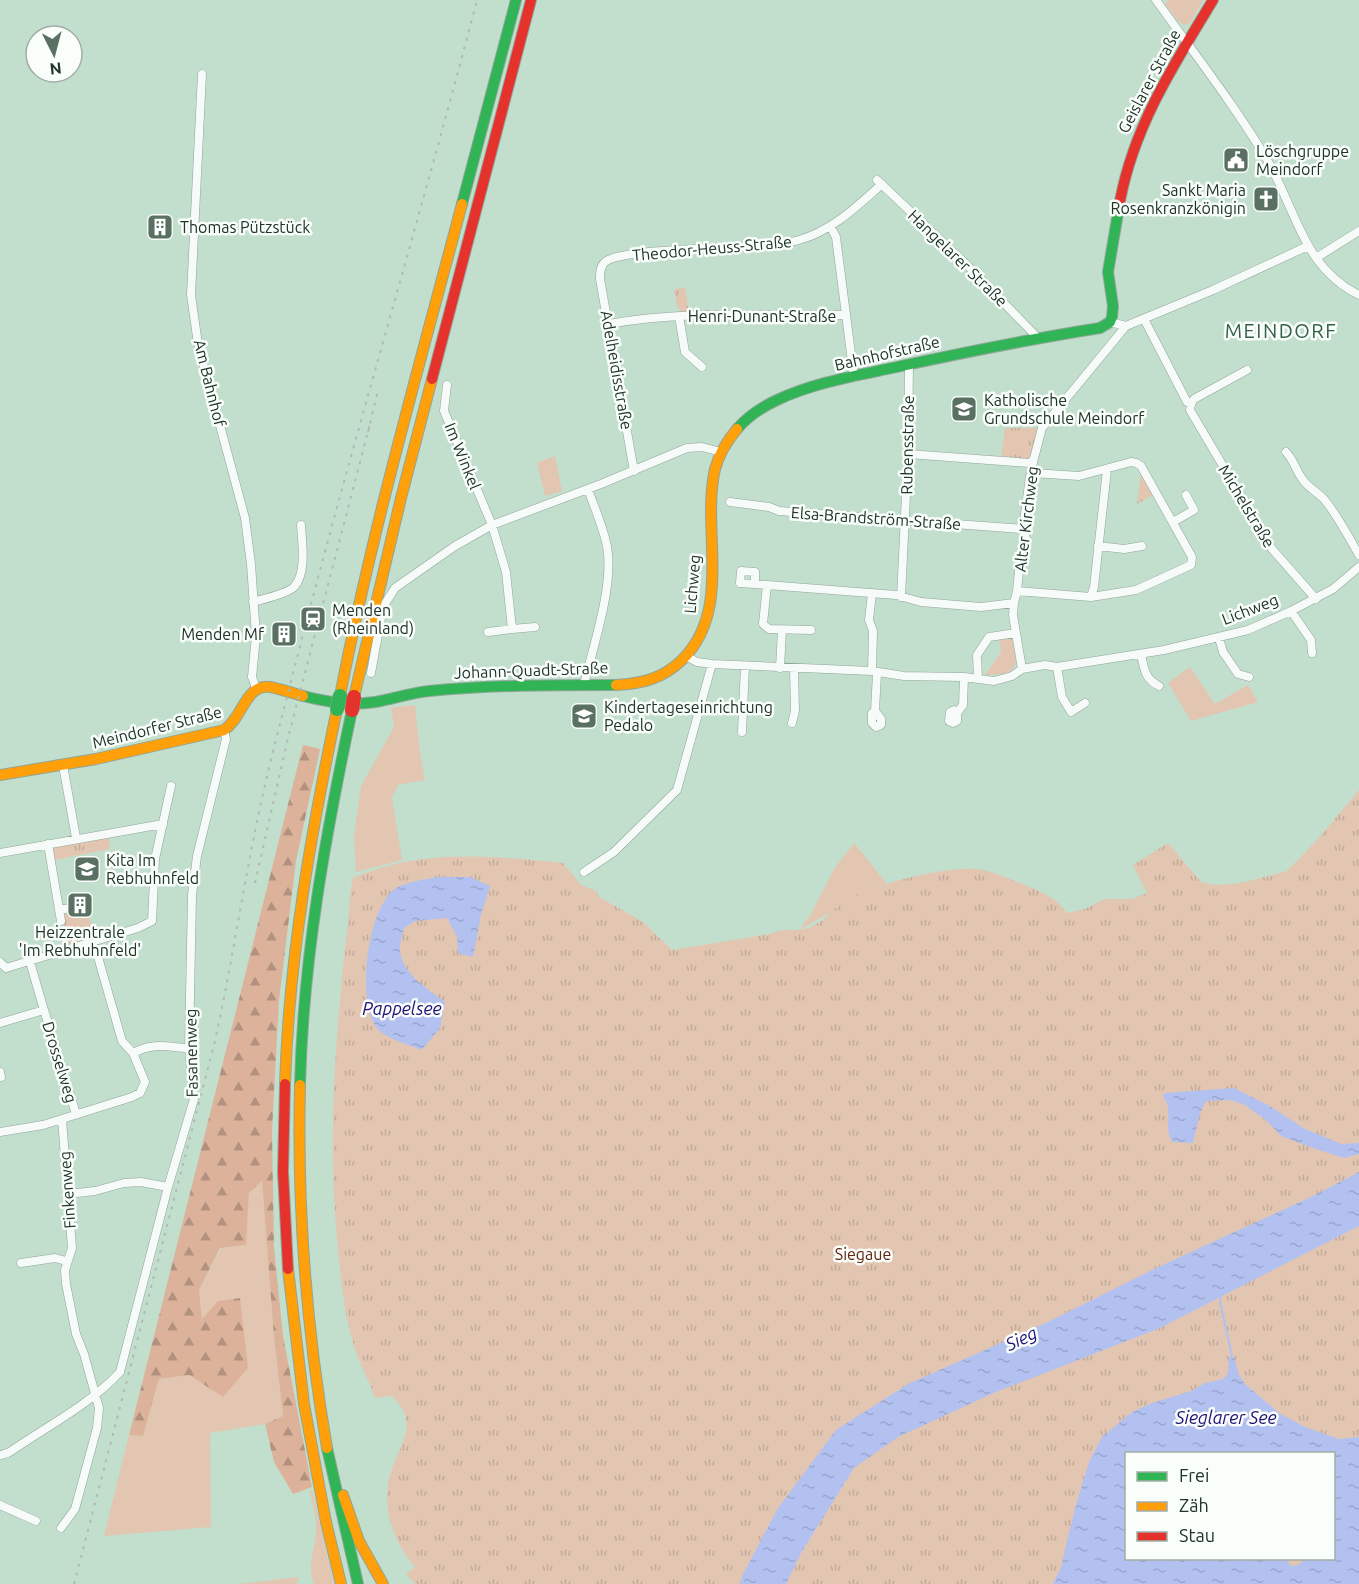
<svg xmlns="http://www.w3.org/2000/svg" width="1359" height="1584" font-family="Ubuntu,sans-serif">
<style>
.green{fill:#e3c6b2}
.forest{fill:url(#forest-firs)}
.park{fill:url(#park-tufts);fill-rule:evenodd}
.water{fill:url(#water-ripples);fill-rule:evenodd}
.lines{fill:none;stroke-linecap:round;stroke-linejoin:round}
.stream{stroke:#b2c1ef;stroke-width:2}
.street-casing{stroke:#90a699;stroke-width:9}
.fast-casing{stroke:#90a699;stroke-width:12}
.slow-casing{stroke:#90a699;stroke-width:12}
.jam-casing{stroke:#90a699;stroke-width:12}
.street{stroke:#f6faf8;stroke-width:8}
.fast{stroke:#30b455;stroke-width:10}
.slow{stroke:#ff9f0a;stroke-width:10}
.jam{stroke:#e5322d;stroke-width:10}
.rail{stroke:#b3b9b5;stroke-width:2;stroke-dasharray:3 6;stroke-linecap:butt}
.fast-bridge-casing{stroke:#8fab9b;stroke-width:15;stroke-linecap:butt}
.jam-bridge-casing{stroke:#8fab9b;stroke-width:15;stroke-linecap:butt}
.fast-bridge{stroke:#30b455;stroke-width:14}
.jam-bridge{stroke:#e5322d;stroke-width:14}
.labels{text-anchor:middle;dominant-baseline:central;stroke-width:5;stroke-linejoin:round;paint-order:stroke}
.street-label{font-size:16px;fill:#203428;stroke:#f9fefb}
.poi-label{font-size:16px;fill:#203428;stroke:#f9fefb;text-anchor:start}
.park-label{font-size:16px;fill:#612410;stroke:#f9fefb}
.water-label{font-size:18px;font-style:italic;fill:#217;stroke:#f9fefb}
.quarter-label{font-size:20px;letter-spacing:1.5px;fill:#346148;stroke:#f9fefb}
</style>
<defs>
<pattern id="forest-firs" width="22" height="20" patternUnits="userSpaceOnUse" patternTransform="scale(1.5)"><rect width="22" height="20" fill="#dcb39a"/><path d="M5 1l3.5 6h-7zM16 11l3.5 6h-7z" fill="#b2927e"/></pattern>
<pattern id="park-tufts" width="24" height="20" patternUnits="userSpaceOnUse" patternTransform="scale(1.5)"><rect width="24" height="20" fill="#e3c6b2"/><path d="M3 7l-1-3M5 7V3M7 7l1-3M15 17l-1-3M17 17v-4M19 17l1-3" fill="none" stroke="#c2ab99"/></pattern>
<pattern id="water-ripples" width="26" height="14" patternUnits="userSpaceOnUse" patternTransform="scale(1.5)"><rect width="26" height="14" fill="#b2c1ef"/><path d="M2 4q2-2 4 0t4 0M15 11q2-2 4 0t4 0" fill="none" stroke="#99a6cd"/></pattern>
</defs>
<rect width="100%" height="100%" fill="#c2decd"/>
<path class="green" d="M 1169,0 L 1203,0 L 1190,23 L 1184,25 L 1178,21 L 1165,4 Z
M 555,456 L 562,491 L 545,496 L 537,463 Z
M 1012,637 L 1016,663 L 1012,670 L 1003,674 L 985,675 L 1001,652 L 999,639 Z
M 1190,667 L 1215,704 L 1248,685 L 1258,702 L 1191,721 L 1168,683 Z
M 415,705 L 420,753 L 425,780 L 398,785 L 392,798 L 402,860 L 356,872 L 354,836 L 361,786 L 394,727 L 391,708 Z
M 854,843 L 887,884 L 878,886 L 799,930 L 811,914 L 834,869 Z
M 262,1180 L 274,1337 L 283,1417 L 265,1424 L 210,1433 L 211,1527 L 104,1536 L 129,1435 L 143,1436 L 159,1379 L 189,1375 L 223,1396 L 202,1319 L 199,1290 L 221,1248 L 246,1245 L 249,1193 Z
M 312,1490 L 334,1584 L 314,1584 C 307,1563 314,1553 316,1533 C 317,1519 312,1504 310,1491 Z
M 299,1577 L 296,1584 L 239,1584 Z"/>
<path class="forest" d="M 303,745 L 320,749 L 296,861 L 279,1000 L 272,1131 L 274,1247 L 283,1336 L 312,1487 L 293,1494 L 274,1462 L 265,1424 L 283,1416 L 274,1337 L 262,1181 L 249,1193 L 246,1245 L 220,1248 L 199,1290 L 202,1319 L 218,1301 L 240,1298 L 248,1368 L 223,1397 L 189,1375 L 159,1379 L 143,1436 L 129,1435 Z"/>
<path class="park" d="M 685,287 L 689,312 L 681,312 L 677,306 L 674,290 Z
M 1005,428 L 1037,428 L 1032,456 L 1027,460 L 1001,458 Z
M 1141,473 L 1153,495 L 1137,504 Z
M 1359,790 L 1359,1584 L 415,1584 L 406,1574 L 415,1567 C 393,1542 380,1506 391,1472 C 401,1441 420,1424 392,1396 L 375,1398 C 369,1379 357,1360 353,1343 C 344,1312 341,1280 338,1249 C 327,1145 335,1042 346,939 C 350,919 348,898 353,878 C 421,848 491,856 563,863 L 581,885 L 596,891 L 599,897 L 643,922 L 672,950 L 770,934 C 785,926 799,934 813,926 C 827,919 836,905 849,898 C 879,883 945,866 978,869 C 995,872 1014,881 1030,887 C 1045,894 1057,899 1067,913 L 1085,909 L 1104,899 L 1132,899 L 1147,893 L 1133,865 L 1168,843 L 1201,882 C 1226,890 1256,879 1280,873 L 1287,871 L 1317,840 ZM 1126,1454 L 1334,1454 L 1334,1558 L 1126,1558 Z
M 109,838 L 110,849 L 54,860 L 52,848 Z
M 86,908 L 96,939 L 92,937 L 70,947 L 64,924 L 65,921 L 65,914 Z"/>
<path class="water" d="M 438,877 L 470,877 L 490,886 L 481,915 L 473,957 L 458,953 L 457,937 L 447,918 L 415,921 L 404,928 C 403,934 400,942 400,948 C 400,973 427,988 445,1002 L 440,1028 L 422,1050 C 409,1045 384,1038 376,1027 C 357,998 367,919 390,893 C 400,882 423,880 438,877 Z
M 1234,1088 L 1270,1106 L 1303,1128 L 1341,1144 L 1359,1143 L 1359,1154 L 1344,1158 L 1313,1148 L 1281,1136 L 1266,1120 L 1243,1104 L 1230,1100 L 1206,1101 L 1200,1113 L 1193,1143 L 1172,1142 C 1163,1127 1174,1110 1163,1096 L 1165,1093 Z
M 1359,1172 L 1359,1226 L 1160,1328 L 996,1392 L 898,1437 L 854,1468 L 801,1553 L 786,1584 L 740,1584 L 742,1576 L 778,1508 L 836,1430 L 908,1384 L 1050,1321 L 1154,1269 L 1313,1196 Z
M 1232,1356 L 1234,1357 L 1239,1375 L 1245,1384 L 1279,1413 L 1305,1427 L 1339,1439 L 1359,1437 L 1359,1584 L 1053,1584 L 1061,1567 L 1075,1508 L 1089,1462 L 1102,1437 L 1132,1412 L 1152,1403 L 1191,1391 L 1205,1383 L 1223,1379 L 1228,1373 L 1229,1357 ZM 1126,1454 L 1334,1454 L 1334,1558 L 1306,1559 L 1296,1566 L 1290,1565 L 1286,1558 L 1126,1558 Z"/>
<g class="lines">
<path class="stream" d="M 1221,1297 L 1220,1302 L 1232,1356"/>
<defs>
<path id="street" d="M 1156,0 C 1193,52 1233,103 1266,158 C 1296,208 1302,267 1359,295
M 202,74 L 191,295 L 198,344 L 245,518 L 251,564 L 256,636 L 252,677 L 256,688
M 877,180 L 968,266 L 1038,338
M 830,226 L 836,237 L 854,377
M 1316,258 L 1359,231
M 679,316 L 685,352 L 702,367
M 1144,319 L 1187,402 L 1191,404 L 1190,410 L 1272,549 L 1316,599
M 1110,322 L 1126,326 L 1213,290 L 1308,246
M 609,324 C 686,310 767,316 845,315
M 447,385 L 444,411 L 492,525 L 506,572 L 512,629 L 535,627
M 1191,404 L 1194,399 L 1247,370
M 1286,452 C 1294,460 1296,471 1303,480 C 1309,488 1317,492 1324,499 C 1338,516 1348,536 1359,555
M 908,454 L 1030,463 L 1033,460
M 634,471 L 600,279 C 600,273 600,266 605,262 C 622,246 763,251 799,240 C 832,231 857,206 882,184
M 1033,473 L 1079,476 L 1131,462 L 1136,463 L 1141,466 L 1192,557 L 1191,565 L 1136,590 L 1091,597
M 730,502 L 769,507 L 779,511 L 1023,529
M 1173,522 L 1194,510 L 1186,495
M 1098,546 L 1124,549 L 1142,546
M 755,584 L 755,572 L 741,571 L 740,583 L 767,585
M 1017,591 L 1091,597 L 1094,587 L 1107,470
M 901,597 L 908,454 L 909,364
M 253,602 C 263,599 287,594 294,587 C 307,573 302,542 301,525
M 1291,611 L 1311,640 L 1312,653
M 811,630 L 769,629 L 763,624 L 767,585 L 896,595 L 921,602 L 981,607 L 1014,603
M 488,632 L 512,629
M 1219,638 L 1223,652 L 1238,674 L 1249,677
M 1141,654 C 1144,669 1145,679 1159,686
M 686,656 L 697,662 L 712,664 L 872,671 L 904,676 L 964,677 L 994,681 L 1012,676 L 1022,669 L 1045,665 L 1057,667 L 1164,650 L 1248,630 L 1291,611 L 1333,589 L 1359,567
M 1057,667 L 1062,697 L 1071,712 L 1085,703
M 780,668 L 782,630
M 1022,669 L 1013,615 L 1014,603 L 1017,591 L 1019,571 L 1023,564 L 1026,538 L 1023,529 L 1030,476 L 1033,473 L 1032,466 L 1042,428 L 1126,326
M 872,671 L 873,631 L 869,620 L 872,593
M 371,673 L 383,607 L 395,588 L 455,546 L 492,525 L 601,484 L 687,448 L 702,447 L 721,452
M 978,679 L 977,655 L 989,637 L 1016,633
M 584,685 C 593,646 616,581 606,542 C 602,524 594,507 588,489
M 875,711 L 881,719 L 881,725 L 876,727 L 872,723 L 872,713 L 875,711 L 877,673
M 957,713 L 957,721 L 953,723 L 949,721 L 950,712 L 954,710 L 957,713 L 963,705 L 964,677
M 792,723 L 795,711 L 794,669
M 742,732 L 745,666
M 63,765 L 76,838
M 48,844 L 61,921
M 0,853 L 163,824
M 584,872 L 614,852 L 677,790 L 712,664
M 59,910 L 76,907
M 94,943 L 122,1041 L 133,1053
M 0,962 L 6,968 L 138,928 L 152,921 L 155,859 L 171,786
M 30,962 L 44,1010
M 0,1023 L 44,1010 L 76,1114
M 0,1072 L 1,1077
M 0,1132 L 43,1125 L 132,1097 L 140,1093 L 145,1082 L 133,1053 C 155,1042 166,1047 189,1048
M 68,1194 L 95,1191 L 124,1183 L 141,1182 L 168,1187
M 21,1263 L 55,1258 L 66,1261
M 0,1455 L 8,1453 C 43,1429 92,1403 120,1372 L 168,1187 L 194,1099 L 189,1048 L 192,895 L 197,856 L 226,739 L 224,730
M 0,1505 L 36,1521
M 61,1528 L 75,1509 L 97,1428 L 99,1408 L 84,1354 L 76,1334 L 66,1284 L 65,1270 L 72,1248 L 62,1119"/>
<path id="fast" d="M 462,204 L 516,0
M 737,429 C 748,416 762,407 777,400 C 813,383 854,376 892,368 C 961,353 1030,339 1100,328 L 1110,322 L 1112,317 L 1113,306 L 1108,272 L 1120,201
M 303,696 C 326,702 351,706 375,702 C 393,699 410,693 429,691 C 491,685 554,685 616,685
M 300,1085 C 303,958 326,833 352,710
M 327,1448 L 358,1584"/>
<path id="slow" d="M 616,685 C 642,684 664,678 683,659 C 733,608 701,531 715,469 C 719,454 727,441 737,429
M 340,696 C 372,530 419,367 462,204
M 354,697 L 401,498 L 432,379
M 0,775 L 96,759 L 224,730 C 243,718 245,684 270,687 C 281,689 292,693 303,696
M 285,1084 C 289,957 311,833 337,709
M 300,1085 C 297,1207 306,1327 327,1448
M 288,1269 L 304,1404 L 326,1522 L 341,1584
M 343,1495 L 359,1541 L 383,1584"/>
<path id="jam" d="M 1120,201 C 1134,126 1174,64 1213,0
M 432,379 L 531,0
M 285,1084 L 283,1172 L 288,1269"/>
</defs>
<use href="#street" class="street-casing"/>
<use href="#fast" class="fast-casing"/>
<use href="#slow" class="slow-casing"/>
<use href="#jam" class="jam-casing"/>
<use href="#street" class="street"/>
<use href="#fast" class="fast"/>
<use href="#slow" class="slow"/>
<use href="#jam" class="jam"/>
<path class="rail" d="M 368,432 L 378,391
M 255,883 L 288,738 L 370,424
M 74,1584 L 214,1045 C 231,970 242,893 258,817 C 266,778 276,739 286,701 C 345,466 416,234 477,0"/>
<defs>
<path id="fast-bridge" d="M 337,709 L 340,696"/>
<path id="jam-bridge" d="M 352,710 L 354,697"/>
</defs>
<use href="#fast-bridge" class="fast-bridge-casing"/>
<use href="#jam-bridge" class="jam-bridge-casing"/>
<use href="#fast-bridge" class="fast-bridge"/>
<use href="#jam-bridge" class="jam-bridge"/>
</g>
<defs>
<symbol id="civic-square" viewBox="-11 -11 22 22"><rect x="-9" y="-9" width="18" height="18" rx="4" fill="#597062" stroke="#f9fefb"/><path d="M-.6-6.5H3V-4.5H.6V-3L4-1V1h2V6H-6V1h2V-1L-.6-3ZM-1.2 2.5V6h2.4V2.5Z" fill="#fff"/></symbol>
<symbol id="church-square" viewBox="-11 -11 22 22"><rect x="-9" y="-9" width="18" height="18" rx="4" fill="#597062" stroke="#f9fefb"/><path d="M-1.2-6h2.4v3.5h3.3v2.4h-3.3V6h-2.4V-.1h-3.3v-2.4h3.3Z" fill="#fff"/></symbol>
<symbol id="building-square" viewBox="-11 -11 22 22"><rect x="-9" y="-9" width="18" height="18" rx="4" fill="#597062" stroke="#f9fefb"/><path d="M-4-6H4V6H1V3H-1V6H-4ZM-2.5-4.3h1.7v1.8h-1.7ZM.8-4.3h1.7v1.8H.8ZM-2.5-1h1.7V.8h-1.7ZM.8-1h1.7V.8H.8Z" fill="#fff"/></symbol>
<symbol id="school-square" viewBox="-11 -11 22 22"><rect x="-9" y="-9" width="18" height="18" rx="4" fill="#597062" stroke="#f9fefb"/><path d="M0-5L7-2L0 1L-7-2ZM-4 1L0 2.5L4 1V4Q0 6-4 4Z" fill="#fff"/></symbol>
<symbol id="station-square" viewBox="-11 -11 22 22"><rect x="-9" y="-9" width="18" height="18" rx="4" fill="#597062" stroke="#f9fefb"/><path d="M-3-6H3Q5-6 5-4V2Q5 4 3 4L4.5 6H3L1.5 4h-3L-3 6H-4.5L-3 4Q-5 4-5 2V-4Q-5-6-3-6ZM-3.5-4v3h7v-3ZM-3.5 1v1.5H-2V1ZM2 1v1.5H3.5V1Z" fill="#fff"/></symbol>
</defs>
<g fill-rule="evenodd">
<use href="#civic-square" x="1221" y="145" width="30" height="30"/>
<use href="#church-square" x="1251" y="184" width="30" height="30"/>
<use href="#building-square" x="145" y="212" width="30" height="30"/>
<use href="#school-square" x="949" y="394" width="30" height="30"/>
<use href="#station-square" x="298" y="604" width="30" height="30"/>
<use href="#building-square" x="269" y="619" width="30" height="30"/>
<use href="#school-square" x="569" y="701" width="30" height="30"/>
<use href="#school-square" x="72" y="854" width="30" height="30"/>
<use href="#building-square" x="65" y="890" width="30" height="30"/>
</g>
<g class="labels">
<g class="street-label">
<text transform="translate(1149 81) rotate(-62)">Geislarer Straße</text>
<text transform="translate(712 248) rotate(-5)">Theodor-Heuss-Straße</text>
<text transform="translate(958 258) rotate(44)">Hangelarer Straße</text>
<text x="762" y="316">Henri-Dunant-Straße</text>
<text transform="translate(887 353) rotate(-13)">Bahnhofstraße</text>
<text transform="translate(617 370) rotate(80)">Adelheidisstraße</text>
<text transform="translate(210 383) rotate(76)">Am Bahnhof</text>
<text transform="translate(907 445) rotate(-89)">Rubensstraße</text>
<text transform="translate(463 456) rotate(68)">Im Winkel</text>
<text transform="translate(1247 506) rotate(59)">Michelstraße</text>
<text transform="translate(876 518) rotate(4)">Elsa-Brandström-Straße</text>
<text transform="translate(1026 519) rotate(-83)">Alter Kirchweg</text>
<text transform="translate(692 584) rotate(-85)">Lichweg</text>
<text transform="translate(1250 609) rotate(-21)">Lichweg</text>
<text transform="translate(531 670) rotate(-2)">Johann-Quadt-Straße</text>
<text transform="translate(157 727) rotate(-14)">Meindorfer Straße</text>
<text transform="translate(191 1053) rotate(-91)">Fasanenweg</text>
<text transform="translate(60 1062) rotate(73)">Drosselweg</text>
<text transform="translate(67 1190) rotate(-94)">Finkenweg</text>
</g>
<g class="poi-label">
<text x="1256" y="151">Löschgruppe<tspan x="1256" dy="18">Meindorf</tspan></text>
<text x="1246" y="190" text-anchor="end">Sankt Maria<tspan x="1246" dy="18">Rosenkranzkönigin</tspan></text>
<text x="180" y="227">Thomas Pützstück</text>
<text x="984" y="400">Katholische<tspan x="984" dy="18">Grundschule Meindorf</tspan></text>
<text x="332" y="610">Menden<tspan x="332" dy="18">(Rheinland)</tspan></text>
<text x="264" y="634" text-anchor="end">Menden Mf</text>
<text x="604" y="707">Kindertageseinrichtung<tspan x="604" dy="18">Pedalo</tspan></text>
<text x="106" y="860">Kita Im<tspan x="106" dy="18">Rebhuhnfeld</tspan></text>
<text x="80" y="932" text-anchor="middle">Heizzentrale<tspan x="80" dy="18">'Im Rebhuhnfeld'</tspan></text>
</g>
<g class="park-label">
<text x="863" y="1254">Siegaue</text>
</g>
<g class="water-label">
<text x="402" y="1008">Pappelsee</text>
<text transform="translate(1021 1338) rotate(-25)">Sieg</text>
<text x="1226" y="1417">Sieglarer See</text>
</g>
<g class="quarter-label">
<text x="1281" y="330">MEINDORF</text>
</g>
</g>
<rect x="1125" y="1452" width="210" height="108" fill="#f9fefb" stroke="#a2ada7" stroke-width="1.5"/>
<rect x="1137" y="1472" width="30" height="9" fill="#30b455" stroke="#a2ada7" stroke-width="1.5"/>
<text x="1179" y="1482" font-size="18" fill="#203428">Frei</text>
<rect x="1137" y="1502" width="30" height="9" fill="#ff9f0a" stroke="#a2ada7" stroke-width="1.5"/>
<text x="1179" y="1512" font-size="18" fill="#203428">Zäh</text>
<rect x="1137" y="1532" width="30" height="9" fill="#e5322d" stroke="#a2ada7" stroke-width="1.5"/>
<text x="1179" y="1542" font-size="18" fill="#203428">Stau</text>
<g transform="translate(54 54) rotate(174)"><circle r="28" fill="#f9fefb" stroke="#a2ada7" stroke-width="1.5"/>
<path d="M0-4.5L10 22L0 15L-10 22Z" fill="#597062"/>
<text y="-9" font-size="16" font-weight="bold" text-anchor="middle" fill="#203428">N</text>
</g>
</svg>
